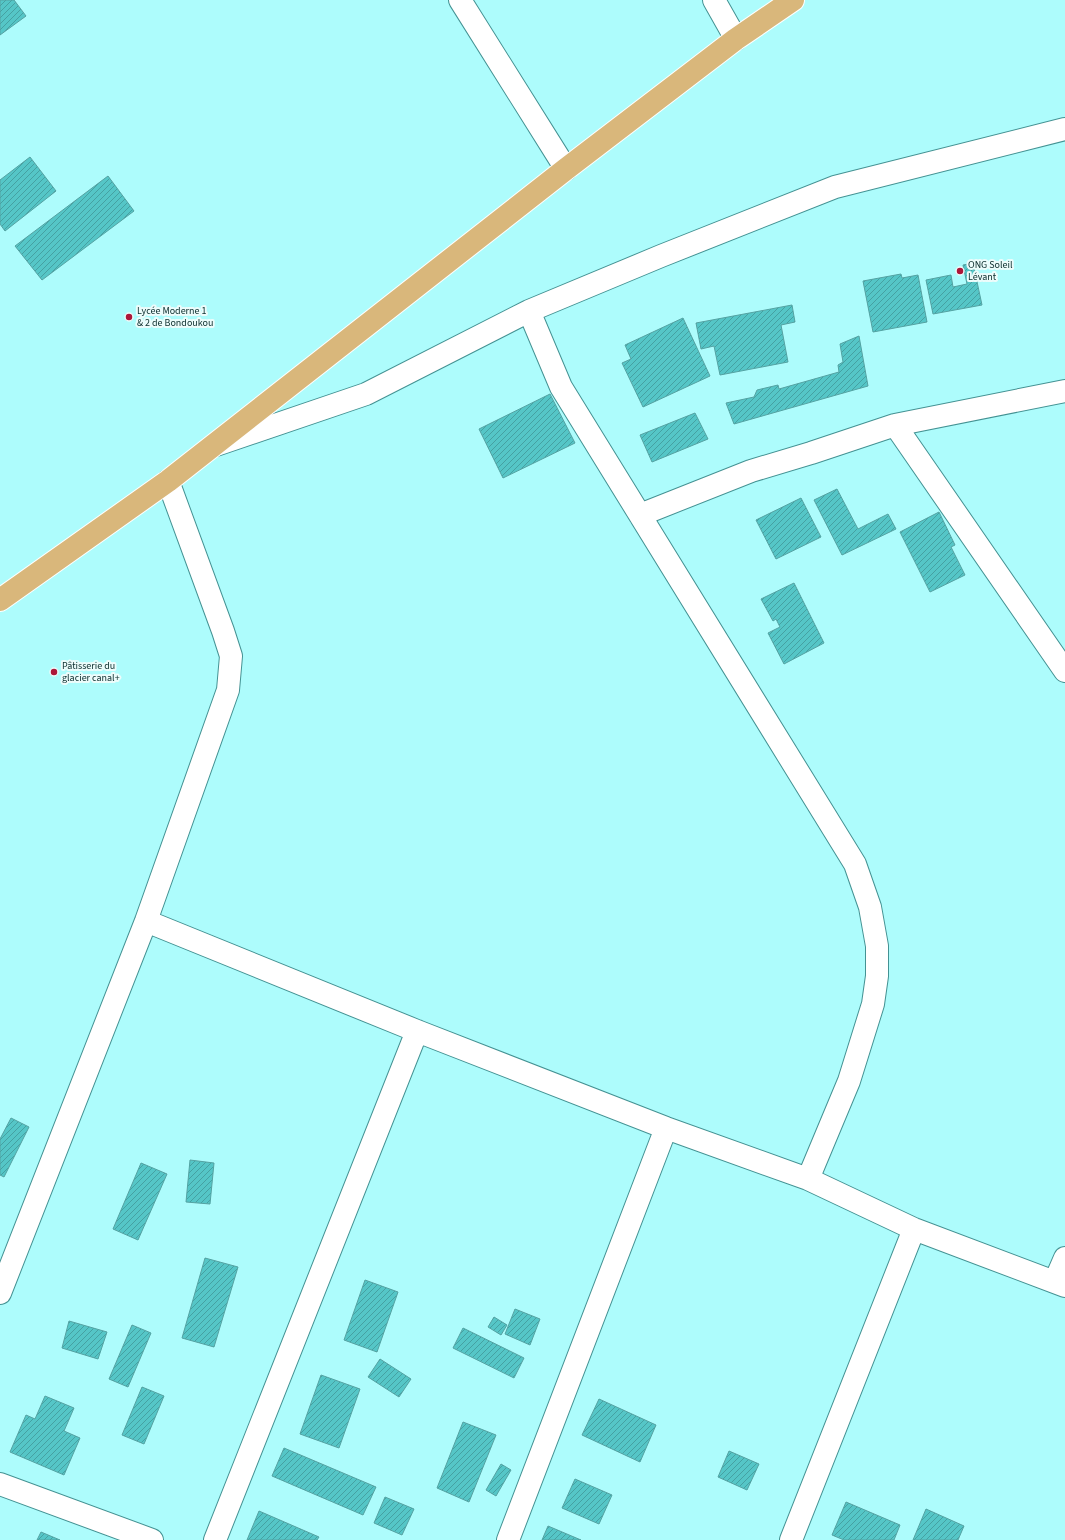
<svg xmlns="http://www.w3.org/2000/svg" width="1065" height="1540" font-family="'Source Sans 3',sans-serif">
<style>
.building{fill:url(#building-hatch);stroke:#54a2a2}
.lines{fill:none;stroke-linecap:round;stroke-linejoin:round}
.minor-casing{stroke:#449293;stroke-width:24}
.major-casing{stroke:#fff;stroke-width:24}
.minor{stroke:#fff;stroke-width:22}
.major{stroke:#d9b77b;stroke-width:22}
.poi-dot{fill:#ac1639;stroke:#edfcfb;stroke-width:1.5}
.labels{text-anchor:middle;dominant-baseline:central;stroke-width:4;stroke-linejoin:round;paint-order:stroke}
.poi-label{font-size:10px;fill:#0a2c2c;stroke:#edfcfb;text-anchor:start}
</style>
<defs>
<pattern id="building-hatch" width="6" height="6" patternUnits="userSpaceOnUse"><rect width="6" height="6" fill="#55c6c7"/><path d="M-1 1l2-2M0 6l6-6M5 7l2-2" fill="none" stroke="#45a1a2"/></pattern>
</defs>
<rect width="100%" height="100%" fill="#adfcfc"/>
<path class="building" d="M 0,0 L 14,0 L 26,16 L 0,35 Z
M 30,157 L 56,191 L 5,231 L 0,224 L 0,180 Z
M 108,176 L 134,211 L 42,280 L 15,246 Z
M 973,263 L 982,305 L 933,314 L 926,280 L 951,275 L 953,287 L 967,284 L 963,265 Z
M 901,274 L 902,278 L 918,275 L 927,322 L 873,332 L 863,281 Z
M 792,305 L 795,322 L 781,325 L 788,362 L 720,375 L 714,346 L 701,349 L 696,323 Z
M 683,318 L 710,376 L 643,407 L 622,363 L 631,359 L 625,345 Z
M 859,336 L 868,386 L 734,424 L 726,403 L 754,397 L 757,390 L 778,385 L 779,389 L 839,372 L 838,365 L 843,362 L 840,344 Z
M 550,394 L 575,443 L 503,478 L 479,429 Z
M 695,413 L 708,439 L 652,462 L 640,435 Z
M 837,489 L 858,529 L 888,514 L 896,529 L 842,555 L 814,500 Z
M 801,498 L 821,537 L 776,559 L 756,520 Z
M 939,512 L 955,545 L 951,547 L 965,575 L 930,592 L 900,532 Z
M 794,583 L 824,643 L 784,664 L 768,633 L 780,627 L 776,619 L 773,621 L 761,599 Z
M 11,1118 L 29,1127 L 4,1177 L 0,1175 L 0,1139 Z
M 190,1160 L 214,1163 L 210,1204 L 186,1202 Z
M 141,1163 L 167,1174 L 138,1240 L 113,1229 Z
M 205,1258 L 238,1267 L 214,1347 L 182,1338 Z
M 365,1280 L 398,1292 L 377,1352 L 344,1340 Z
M 515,1309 L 540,1319 L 530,1345 L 505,1334 Z
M 494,1317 L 507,1325 L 501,1335 L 488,1327 Z
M 69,1321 L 107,1332 L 98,1359 L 62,1348 Z
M 132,1325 L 151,1333 L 128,1387 L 109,1379 Z
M 463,1328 L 524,1358 L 514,1378 L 453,1348 Z
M 380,1359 L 411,1379 L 399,1397 L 368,1377 Z
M 321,1375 L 360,1389 L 339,1448 L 300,1434 Z
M 142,1387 L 164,1396 L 144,1444 L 122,1435 Z
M 45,1396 L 74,1408 L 64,1431 L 80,1438 L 64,1475 L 10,1452 L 26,1415 L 35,1419 Z
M 599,1399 L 656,1425 L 640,1462 L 582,1435 Z
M 463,1422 L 496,1435 L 469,1502 L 437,1488 Z
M 284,1448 L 376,1487 L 363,1515 L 272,1476 Z
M 729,1451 L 759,1464 L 747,1490 L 718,1477 Z
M 501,1464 L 511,1470 L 496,1496 L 486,1490 Z
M 575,1479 L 612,1495 L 599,1524 L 562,1508 Z
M 385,1497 L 414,1509 L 402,1535 L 374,1523 Z
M 846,1502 L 900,1525 L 894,1540 L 844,1540 L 832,1535 Z
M 926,1509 L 964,1526 L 958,1540 L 913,1540 Z
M 259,1511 L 319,1537 L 317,1540 L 247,1540 Z
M 548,1526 L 581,1540 L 542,1540 Z
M 41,1532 L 60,1540 L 37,1540 Z"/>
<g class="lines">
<defs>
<path id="minor" d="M 460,0 L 566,169
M 714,0 L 736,39
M 529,311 L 561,387 L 855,864 L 870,907 L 877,946 L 877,976 L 873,1004 L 849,1081 L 808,1179
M 895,425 L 1065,671
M 216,445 L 366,394 L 529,311 L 661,256 L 835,187 L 1065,129
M 640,515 L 751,471 L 811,453 L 895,425 L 1065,391
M 146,921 L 417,1031 L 666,1128 L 808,1179 L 914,1229 L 1065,1286
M 1055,1281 L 1065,1258
M 0,1293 L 146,921 L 228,690 L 231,656 L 223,631 L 168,481
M 0,1484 L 152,1540
M 215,1540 L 417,1031
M 508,1540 L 666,1128
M 791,1540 L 914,1229"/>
<path id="major" d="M 0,600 L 168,481 L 566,169 L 736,39 L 793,0"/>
</defs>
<use href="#minor" class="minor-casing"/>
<use href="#major" class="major-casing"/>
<use href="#minor" class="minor"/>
<use href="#major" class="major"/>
</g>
<g class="poi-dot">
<circle cx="960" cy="271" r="4"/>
<circle cx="129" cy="317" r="4"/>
<circle cx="54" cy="672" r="4"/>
</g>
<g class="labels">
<g class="poi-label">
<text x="968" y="265">ONG Soleil<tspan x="968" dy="12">Lévant</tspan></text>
<text x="137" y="311">Lycée Moderne 1<tspan x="137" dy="12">&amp; 2 de Bondoukou</tspan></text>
<text x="62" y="666">Pâtisserie du<tspan x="62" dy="12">glacier canal+</tspan></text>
</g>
</g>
</svg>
